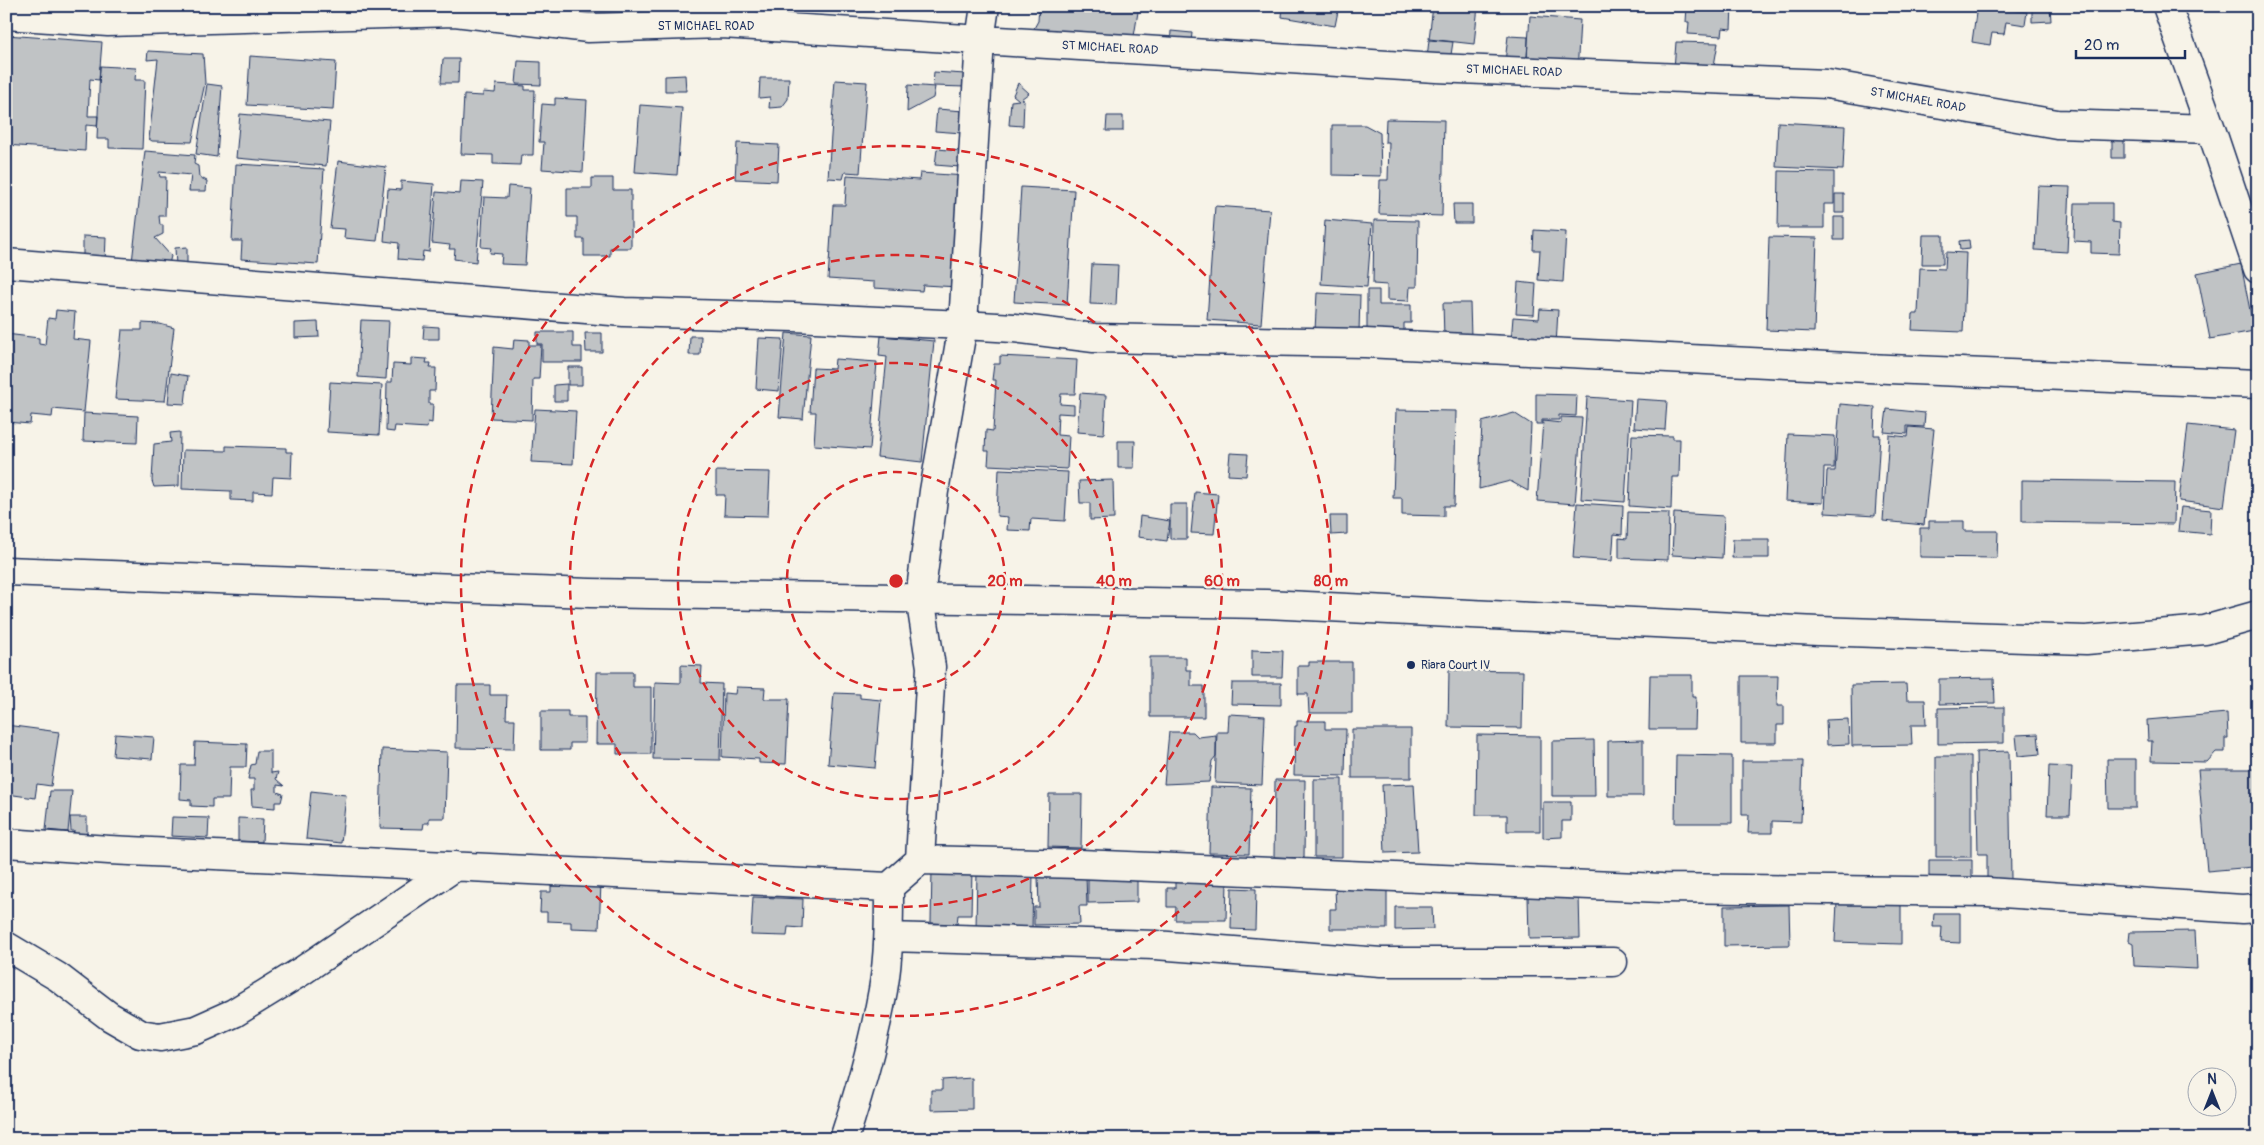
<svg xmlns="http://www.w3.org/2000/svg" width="2264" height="1145" font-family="Pangolin,sans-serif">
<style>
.building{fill:#c0c3c5;stroke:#1b2f5e}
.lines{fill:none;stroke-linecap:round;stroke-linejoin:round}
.minor-casing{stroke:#1b2f5e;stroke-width:31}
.minor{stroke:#f7f3e8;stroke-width:28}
.ring{fill:none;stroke:#d62828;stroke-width:2.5;stroke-dasharray:9 6}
.poi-dot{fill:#1b2f5e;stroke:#f7f3e8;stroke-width:2}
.labels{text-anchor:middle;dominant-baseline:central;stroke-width:4.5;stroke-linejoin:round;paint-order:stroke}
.street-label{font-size:12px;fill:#1b2f5e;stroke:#f7f3e8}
.poi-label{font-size:12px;fill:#1b2f5e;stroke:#f7f3e8;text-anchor:start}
.centre{fill:#d62828;stroke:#f7f3e8;stroke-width:2.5}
.ring-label{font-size:15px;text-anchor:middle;font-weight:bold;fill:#d62828;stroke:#f7f3e8;stroke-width:4.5;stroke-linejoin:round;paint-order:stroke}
</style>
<rect width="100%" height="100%" fill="#f7f3e8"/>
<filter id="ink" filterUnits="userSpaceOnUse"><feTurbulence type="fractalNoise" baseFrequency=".02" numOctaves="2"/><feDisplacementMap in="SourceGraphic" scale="10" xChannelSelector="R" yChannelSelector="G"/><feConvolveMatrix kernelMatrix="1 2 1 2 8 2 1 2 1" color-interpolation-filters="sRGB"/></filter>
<g filter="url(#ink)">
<path class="building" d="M 576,6 L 610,6 L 608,22 L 575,14 Z
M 1039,6 L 1139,6 L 1132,48 L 1033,30 L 1038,21 Z
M 1283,6 L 1339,6 L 1335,26 L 1282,17 Z
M 1433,6 L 1478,6 L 1474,44 L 1429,39 Z
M 1687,6 L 1732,6 L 1731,29 L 1723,28 L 1722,36 L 1688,34 L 1689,22 L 1686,22 Z
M 1977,6 L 2027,12 L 2025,25 L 2006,22 L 2004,34 L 1992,33 L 1990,45 L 1972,42 Z
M 2032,6 L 2050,6 L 2051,21 L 2032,22 Z
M 1530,16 L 1580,20 L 1577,74 L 1526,70 Z
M 1171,31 L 1192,33 L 1190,51 L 1170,50 Z
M 6,35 L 102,42 L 99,80 L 90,79 L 88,116 L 98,116 L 97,126 L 86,125 L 85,151 L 6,145 L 6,105 L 8,105 L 10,75 L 6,75 Z
M 1508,36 L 1528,37 L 1527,63 L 1505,62 Z
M 1429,40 L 1453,42 L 1450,61 L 1427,58 Z
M 1676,42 L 1718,43 L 1713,71 L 1674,69 Z
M 148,51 L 203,54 L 205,83 L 192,142 L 152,141 L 149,139 L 158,59 L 147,60 Z
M 250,56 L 336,62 L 333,110 L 247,105 Z
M 443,59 L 459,59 L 458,83 L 441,83 Z
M 518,61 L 541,62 L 541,85 L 516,84 Z
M 100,66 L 136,68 L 135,80 L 145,80 L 142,149 L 109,148 L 109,139 L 97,139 Z
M 934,72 L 965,74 L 965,87 L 933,86 Z
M 685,75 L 686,91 L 665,91 L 665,76 Z
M 760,78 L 789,78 L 788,99 L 782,107 L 769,108 L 770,97 L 759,98 Z
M 835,80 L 867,82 L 860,173 L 845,172 L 843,179 L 828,178 Z
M 1018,83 L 1029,93 L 1021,99 L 1024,100 L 1023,126 L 1009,125 L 1011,101 L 1019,100 L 1013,95 Z
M 207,84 L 222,86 L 217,157 L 196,154 Z
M 496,84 L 525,86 L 525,90 L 535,90 L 533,155 L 521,155 L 520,165 L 493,164 L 493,155 L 461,154 L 464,95 L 483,96 L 483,92 L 495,93 Z
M 908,85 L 935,87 L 933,98 L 907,112 Z
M 555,98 L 587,100 L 583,172 L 542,169 L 544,142 L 539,142 L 542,104 L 555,105 Z
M 640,105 L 682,108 L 677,175 L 635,172 Z
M 937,109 L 964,111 L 962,133 L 935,131 Z
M 240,114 L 330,122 L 326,166 L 236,158 Z
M 1107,116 L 1123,116 L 1123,131 L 1106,131 Z
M 1386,119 L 1444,120 L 1442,216 L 1379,214 L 1380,180 L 1388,180 L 1389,142 L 1385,142 Z
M 1778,122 L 1845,126 L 1843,170 L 1776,167 Z
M 1332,125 L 1365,125 L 1380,133 L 1381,176 L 1332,175 Z
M 2112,139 L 2124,139 L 2124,158 L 2112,158 Z
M 737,143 L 779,145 L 777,181 L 735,179 Z
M 937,149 L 961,151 L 960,167 L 935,165 Z
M 145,151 L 195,155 L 194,164 L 198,166 L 199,177 L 207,181 L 206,191 L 189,191 L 191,175 L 159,172 L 160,177 L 166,177 L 165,216 L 159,216 L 160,225 L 163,225 L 163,234 L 155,238 L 171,256 L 169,264 L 132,262 Z
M 338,161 L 386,167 L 377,241 L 344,238 L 345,229 L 330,228 Z
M 236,164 L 324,169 L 318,264 L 241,259 L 242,241 L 232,241 Z
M 1779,171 L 1834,172 L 1834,204 L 1824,204 L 1824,228 L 1778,228 Z
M 920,173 L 966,176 L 958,287 L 923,285 L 922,291 L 874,288 L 874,282 L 828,279 L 833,205 L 845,205 L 847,175 L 919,180 Z
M 592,178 L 613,178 L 613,190 L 631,190 L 631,248 L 610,248 L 610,256 L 584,256 L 584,239 L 577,239 L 577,217 L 567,217 L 567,188 L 592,188 Z
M 401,181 L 434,184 L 429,252 L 423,251 L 422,261 L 398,259 L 399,243 L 384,241 L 388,189 L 401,190 Z
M 461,181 L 483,182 L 476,262 L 454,259 L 455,249 L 449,249 L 450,245 L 432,243 L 436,192 L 460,194 Z
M 508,186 L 530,188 L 525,265 L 501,264 L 502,254 L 490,253 L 491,248 L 481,247 L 484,197 L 507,198 Z
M 2038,186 L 2070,187 L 2067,252 L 2035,250 Z
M 1021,187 L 1074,190 L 1067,305 L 1014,302 Z
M 1835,194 L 1844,194 L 1844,213 L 1835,213 Z
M 2075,203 L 2112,203 L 2112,222 L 2120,223 L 2119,254 L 2091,253 L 2091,242 L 2074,241 Z
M 1453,204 L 1472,204 L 1472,223 L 1454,223 Z
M 1215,206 L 1270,210 L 1261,324 L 1207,320 Z
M 1834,217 L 1844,217 L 1844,240 L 1834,240 Z
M 1325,220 L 1372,224 L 1367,287 L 1321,284 Z
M 1374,220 L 1418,221 L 1417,287 L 1410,287 L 1409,301 L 1387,300 L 1387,285 L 1373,284 Z
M 1534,230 L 1566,232 L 1563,282 L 1538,280 L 1540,250 L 1533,250 Z
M 1923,235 L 1943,235 L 1943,264 L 1922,264 Z
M 83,236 L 106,237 L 105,263 L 83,262 Z
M 1769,237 L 1817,238 L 1814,332 L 1766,330 Z
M 1969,240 L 1970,249 L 1960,250 L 1959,241 Z
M 187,247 L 187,265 L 176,265 L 175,248 Z
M 1946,252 L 1966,253 L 1963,332 L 1912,330 L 1913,314 L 1918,314 L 1920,268 L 1945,269 Z
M 1092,264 L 1118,265 L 1116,305 L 1090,304 Z
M 2241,264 L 2254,331 L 2210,339 L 2197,273 Z
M 1518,282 L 1536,284 L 1534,315 L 1516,314 Z
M 1367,290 L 1379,290 L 1379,305 L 1411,305 L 1411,323 L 1404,323 L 1404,338 L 1367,337 Z
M 1317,293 L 1360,295 L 1359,332 L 1315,330 Z
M 1443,303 L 1470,303 L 1471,337 L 1444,338 Z
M 1540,309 L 1558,310 L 1556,346 L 1511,342 L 1513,317 L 1539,319 Z
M 56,310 L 75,312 L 73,339 L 91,341 L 84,412 L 53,409 L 52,417 L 31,415 L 30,424 L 6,422 L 6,334 L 39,338 L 39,344 L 45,345 L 48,318 L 55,319 Z
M 361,320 L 389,321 L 386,379 L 358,377 Z
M 318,322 L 319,337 L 295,338 L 295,323 Z
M 142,323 L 160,324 L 174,328 L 165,401 L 115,399 L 122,330 L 142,330 Z
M 424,326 L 439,327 L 439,339 L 423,339 Z
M 537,332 L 573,332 L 573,347 L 582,347 L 582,362 L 542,362 L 542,344 L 537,344 Z
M 585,333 L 602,333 L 602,352 L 586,352 Z
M 786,333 L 811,335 L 803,419 L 779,417 Z
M 690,336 L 701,336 L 700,355 L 689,355 Z
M 881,336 L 934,341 L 922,462 L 877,457 L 887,357 L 879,356 Z
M 759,338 L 783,339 L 779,391 L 756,389 Z
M 514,339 L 529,340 L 529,345 L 541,345 L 539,379 L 533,379 L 532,420 L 491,418 L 494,347 L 513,349 Z
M 1000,356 L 1077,360 L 1075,394 L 1061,394 L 1060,404 L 1074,405 L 1074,414 L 1058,413 L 1057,435 L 1069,436 L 1067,469 L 988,465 L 989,451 L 985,451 L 986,430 L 993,431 L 996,380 L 992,380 L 994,364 L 1000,364 Z
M 411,358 L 427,359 L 426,363 L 431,363 L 430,368 L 436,368 L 435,391 L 429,391 L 429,404 L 433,404 L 432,423 L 428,422 L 427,428 L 395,426 L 394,432 L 386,431 L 387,382 L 392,382 L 393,364 L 411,365 Z
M 835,359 L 877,362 L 870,449 L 814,445 L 816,412 L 810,412 L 813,368 L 834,369 Z
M 568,367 L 582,367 L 582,385 L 568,385 Z
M 171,373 L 188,376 L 185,404 L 168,403 Z
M 330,382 L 382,385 L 379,435 L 327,432 Z
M 567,384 L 567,401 L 554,401 L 554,385 Z
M 1080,393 L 1106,395 L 1104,434 L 1077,432 Z
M 1536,394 L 1577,395 L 1576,416 L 1559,415 L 1559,420 L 1542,420 L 1542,424 L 1536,424 Z
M 1587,397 L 1631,400 L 1625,502 L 1581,499 Z
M 1636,399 L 1667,401 L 1665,430 L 1634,428 Z
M 1840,404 L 1875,407 L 1874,435 L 1880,435 L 1875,516 L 1825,513 L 1827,471 L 1835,471 Z
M 535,409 L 576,411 L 573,464 L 531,462 Z
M 1887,409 L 1925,413 L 1924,427 L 1907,426 L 1907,434 L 1884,432 Z
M 1396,410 L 1456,411 L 1454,506 L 1444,506 L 1444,516 L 1402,515 L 1402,498 L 1393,498 Z
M 84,413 L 138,416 L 137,443 L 83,441 Z
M 1514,413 L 1531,424 L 1528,491 L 1510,481 L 1479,489 L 1482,422 Z
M 1561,417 L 1582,418 L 1575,504 L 1537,501 L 1543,421 L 1561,423 Z
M 2188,425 L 2234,430 L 2224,507 L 2179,501 Z
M 1909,427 L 1934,429 L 1924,525 L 1883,521 L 1889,435 L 1908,437 Z
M 180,432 L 179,486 L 154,487 L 152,481 L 154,444 L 171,442 L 170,433 Z
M 1788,434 L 1835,436 L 1834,468 L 1824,468 L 1823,503 L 1785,501 Z
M 1632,435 L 1673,436 L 1673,439 L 1680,439 L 1679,477 L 1672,477 L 1671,509 L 1629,506 Z
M 1118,441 L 1135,441 L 1134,468 L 1118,468 Z
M 226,446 L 286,448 L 286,452 L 292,452 L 291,478 L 273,477 L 272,493 L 253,492 L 253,501 L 231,500 L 231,491 L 182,489 L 183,450 L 226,451 Z
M 1230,453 L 1248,454 L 1246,476 L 1228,475 Z
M 999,469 L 1068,472 L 1065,521 L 1031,519 L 1030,531 L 1007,530 L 1008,517 L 997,516 Z
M 716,471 L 770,472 L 768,516 L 724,515 L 725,495 L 716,495 Z
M 1113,480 L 1114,519 L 1090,520 L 1090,503 L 1080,503 L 1079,481 Z
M 2022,480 L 2175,482 L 2174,524 L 2022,522 Z
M 1195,492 L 1218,494 L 1214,534 L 1191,533 Z
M 1577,503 L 1623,506 L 1622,535 L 1614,534 L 1612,561 L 1573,558 Z
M 1170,504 L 1187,504 L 1187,539 L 1170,539 Z
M 2181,507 L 2211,510 L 2210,534 L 2178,531 Z
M 1628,512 L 1669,513 L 1668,560 L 1619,558 L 1619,538 L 1627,539 Z
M 1674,513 L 1724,516 L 1722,558 L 1672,555 Z
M 1140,516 L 1170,521 L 1167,541 L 1138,537 Z
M 1330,516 L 1347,516 L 1347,534 L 1331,535 Z
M 1929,521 L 1964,521 L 1964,531 L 1998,531 L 1997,558 L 1920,557 L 1920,528 L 1929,528 Z
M 1733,539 L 1769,539 L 1769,558 L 1732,558 Z
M 1252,650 L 1283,651 L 1282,677 L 1252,677 Z
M 1150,657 L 1186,657 L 1186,670 L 1191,670 L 1191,686 L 1204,686 L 1204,717 L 1150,717 Z
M 1309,662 L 1352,662 L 1352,713 L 1309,713 L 1308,694 L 1298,694 L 1298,666 L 1309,666 Z
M 681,665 L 702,666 L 701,683 L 722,684 L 720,760 L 653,759 L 655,682 L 681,683 Z
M 1449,670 L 1523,671 L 1522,728 L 1448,727 Z
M 597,672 L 633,672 L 633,687 L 651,687 L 651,754 L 617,754 L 617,744 L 596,744 Z
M 1650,675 L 1692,675 L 1692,697 L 1696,697 L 1695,729 L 1649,729 Z
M 1741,676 L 1778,676 L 1777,706 L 1784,706 L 1784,725 L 1777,725 L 1777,743 L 1741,743 Z
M 1994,678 L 1995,703 L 1939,704 L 1939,679 Z
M 1232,683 L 1281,683 L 1281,705 L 1231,704 Z
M 1906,684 L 1907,700 L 1925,700 L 1926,725 L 1911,725 L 1912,745 L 1852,746 L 1851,685 Z
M 457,685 L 490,685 L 490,695 L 507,695 L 506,719 L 515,719 L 514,749 L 456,748 Z
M 736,687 L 765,688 L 764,699 L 789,699 L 786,764 L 759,763 L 759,759 L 722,757 L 724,693 L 735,694 Z
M 834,693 L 860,694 L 860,698 L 881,700 L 875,768 L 828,764 Z
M 2004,707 L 2004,743 L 1938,744 L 1938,708 Z
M 541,711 L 568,711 L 568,717 L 585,717 L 585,743 L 570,743 L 570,750 L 541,750 Z
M 2227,713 L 2228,738 L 2225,738 L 2225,752 L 2216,752 L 2207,762 L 2151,761 L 2152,741 L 2148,741 L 2147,720 Z
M 1229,714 L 1265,716 L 1262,785 L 1215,783 L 1217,732 L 1228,732 Z
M 1848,719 L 1849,744 L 1827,745 L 1826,720 Z
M 1297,721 L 1325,721 L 1325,729 L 1346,729 L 1345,776 L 1294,775 L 1295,726 L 1297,726 Z
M 6,725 L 59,732 L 51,786 L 37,784 L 35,798 L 7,794 Z
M 1352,729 L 1411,729 L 1411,778 L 1352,778 Z
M 1169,732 L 1193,732 L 1198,737 L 1216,735 L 1216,756 L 1212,761 L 1209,782 L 1164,784 Z
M 115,734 L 154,737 L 152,759 L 113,756 Z
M 2038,734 L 2040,754 L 2018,756 L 2016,735 Z
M 1477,735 L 1540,736 L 1540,831 L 1507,831 L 1507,815 L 1476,815 Z
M 1594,740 L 1595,796 L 1552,796 L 1552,741 Z
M 1643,740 L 1643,796 L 1608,796 L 1608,741 Z
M 195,742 L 247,744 L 246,767 L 230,767 L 229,799 L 212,799 L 212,807 L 191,806 L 191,800 L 180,799 L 181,765 L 194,765 Z
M 382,749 L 447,752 L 445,818 L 429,818 L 429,823 L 424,823 L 423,829 L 380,828 Z
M 257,751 L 271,751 L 271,773 L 278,772 L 276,779 L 284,786 L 277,785 L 277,792 L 283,794 L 281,802 L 275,802 L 275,808 L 252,806 L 251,790 L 254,790 L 254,779 L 248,779 L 251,765 L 255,764 Z
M 2009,751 L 2011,879 L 1987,879 L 1987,854 L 1978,854 L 1976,752 Z
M 1676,755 L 1732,756 L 1732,823 L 1675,823 Z
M 1936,756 L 1971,756 L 1971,857 L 1936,857 Z
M 2107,759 L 2136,759 L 2136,808 L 2108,808 Z
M 1742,761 L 1803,761 L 1801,822 L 1772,821 L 1772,833 L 1748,833 L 1749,815 L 1742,815 Z
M 2049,766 L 2072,767 L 2070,815 L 2047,815 Z
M 2198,769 L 2257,769 L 2258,863 L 2253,867 L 2207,871 Z
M 1314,779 L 1342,779 L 1342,857 L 1314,857 Z
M 1275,780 L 1305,780 L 1304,858 L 1274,857 Z
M 1414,784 L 1418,852 L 1385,853 L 1382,785 Z
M 1211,787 L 1251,788 L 1249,854 L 1209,853 Z
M 50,791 L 72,791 L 68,832 L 46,830 Z
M 311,791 L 346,795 L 341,843 L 306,839 Z
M 1049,794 L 1082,794 L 1081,848 L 1048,847 Z
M 1543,802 L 1571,802 L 1571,821 L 1562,821 L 1562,837 L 1543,838 Z
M 70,817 L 87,817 L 87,835 L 74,837 L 74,831 L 71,831 Z
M 172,817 L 209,818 L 208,838 L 171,836 Z
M 238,818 L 263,819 L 262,842 L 238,841 Z
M 1929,860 L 1972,860 L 1972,886 L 1929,886 Z
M 932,869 L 972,870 L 971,915 L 958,915 L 957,924 L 931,923 Z
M 977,871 L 1033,872 L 1032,930 L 976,929 Z
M 1086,876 L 1087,906 L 1079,906 L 1080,924 L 1034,925 L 1034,907 L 1039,907 L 1038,877 Z
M 1088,878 L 1137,878 L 1137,902 L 1088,903 Z
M 566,882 L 601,883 L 599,929 L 571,928 L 571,922 L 547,921 L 547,912 L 540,912 L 541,892 L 551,892 L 551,886 L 566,886 Z
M 1175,882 L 1227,882 L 1226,920 L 1175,920 L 1176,907 L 1167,907 L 1167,888 L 1175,888 Z
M 1387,887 L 1387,929 L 1330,929 L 1330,909 L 1336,909 L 1335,888 Z
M 1232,888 L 1256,889 L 1255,930 L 1231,929 Z
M 1579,895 L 1580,938 L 1529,939 L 1528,896 Z
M 753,897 L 803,899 L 802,928 L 788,927 L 787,936 L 751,935 Z
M 1837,902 L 1901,904 L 1901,944 L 1835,942 Z
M 1789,905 L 1790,945 L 1724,946 L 1724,906 Z
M 1395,907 L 1432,907 L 1433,929 L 1395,930 Z
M 1934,913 L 1960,913 L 1960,943 L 1941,942 L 1942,927 L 1933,927 Z
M 2195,931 L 2197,969 L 2134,966 L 2133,943 L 2129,941 L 2130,932 Z
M 972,1078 L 972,1109 L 931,1110 L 931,1090 L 942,1090 L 942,1080 Z"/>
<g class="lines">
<defs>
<path id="minor" d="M 2167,6 L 2211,129
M 6,15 L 108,22 L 455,12 L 588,28 L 722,24 L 1436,68 L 1827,84 L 2057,124 L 2211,129 L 2258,269
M 6,263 L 624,312 L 794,317 L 963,325 L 1014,328 L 1094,338 L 1365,343 L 1889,369 L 2258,384
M 6,571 L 590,593 L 1266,604 L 1818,631 L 2086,640 L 2205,630 L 2258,615
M 6,843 L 109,850 L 889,887
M 920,860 L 1080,864 L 1662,888 L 1987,892 L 2242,909 L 2258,908
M 889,937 L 1155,945 L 1381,962 L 1613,962
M 6,946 L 58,977 L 109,1016 L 140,1034 L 160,1037 L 196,1030 L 234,1013 L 302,971 L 456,866
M 844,1139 C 860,1090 874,1041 883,990 C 889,956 889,921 889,887 L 920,860 L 931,667 L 920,597 L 934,491 L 963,325 L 980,40 L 985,6"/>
</defs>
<use href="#minor" class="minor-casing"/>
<use href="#minor" class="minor"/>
</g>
</g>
<g class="ring">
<circle cx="896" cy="581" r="109"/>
<circle cx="896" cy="581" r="218"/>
<circle cx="896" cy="581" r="326"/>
<circle cx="896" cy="581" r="435"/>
</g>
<circle class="poi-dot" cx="1411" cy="665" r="5"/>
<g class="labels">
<g class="street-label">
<text x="706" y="26">ST MICHAEL ROAD</text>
<text transform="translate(1110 48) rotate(3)">ST MICHAEL ROAD</text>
<text transform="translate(1514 71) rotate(2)">ST MICHAEL ROAD</text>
<text transform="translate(1918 100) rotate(10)">ST MICHAEL ROAD</text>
</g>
<g class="poi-label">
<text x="1421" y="665">Riara Court IV</text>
</g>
</g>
<circle cx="896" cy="581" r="8" class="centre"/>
<g class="ring-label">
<text x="1005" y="586">20 m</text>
<text x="1114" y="586">40 m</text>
<text x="1222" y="586">60 m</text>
<text x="1331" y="586">80 m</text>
</g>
<rect width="2264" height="1145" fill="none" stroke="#f7f3e8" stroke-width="25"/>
<rect x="12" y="12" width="2239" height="1120" fill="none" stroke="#1b2f5e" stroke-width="2" filter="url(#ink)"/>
<g transform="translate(2212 1092)"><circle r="24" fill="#f7f3e8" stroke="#9fa5b1"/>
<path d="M0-4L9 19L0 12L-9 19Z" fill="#1b2f5e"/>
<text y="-8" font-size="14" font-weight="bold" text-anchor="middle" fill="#1b2f5e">N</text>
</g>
<path d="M2076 50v8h109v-8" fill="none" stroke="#1b2f5e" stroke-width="2.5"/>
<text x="2084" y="50" font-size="15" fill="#1b2f5e" stroke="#f7f3e8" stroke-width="4" paint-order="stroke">20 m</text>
</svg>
